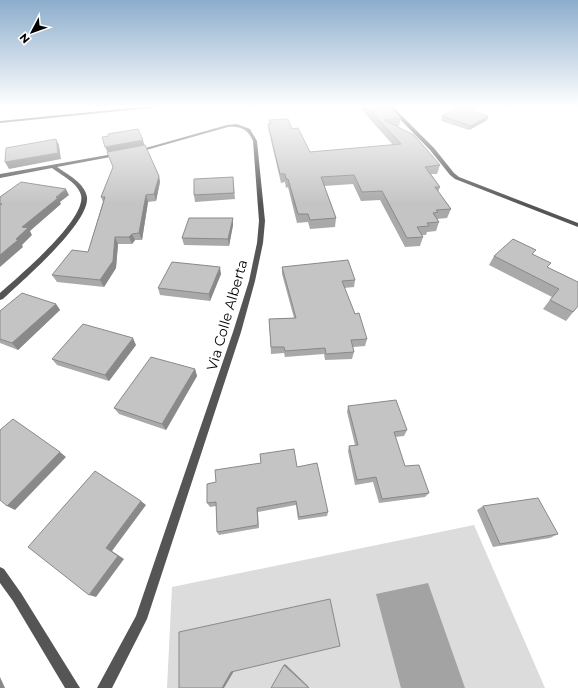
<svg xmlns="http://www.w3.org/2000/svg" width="578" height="688" font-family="Montserrat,sans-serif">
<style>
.green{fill:#dcdcdc}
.water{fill:#a3a3a3}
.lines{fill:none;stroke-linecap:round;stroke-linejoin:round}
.minor{fill:#555;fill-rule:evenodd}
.secondary{fill:#222;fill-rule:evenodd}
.wall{fill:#a9a9a9}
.shaded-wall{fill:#898989}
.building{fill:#c4c4c4;stroke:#898989}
.labels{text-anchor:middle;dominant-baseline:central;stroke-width:3.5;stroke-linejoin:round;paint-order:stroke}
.street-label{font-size:14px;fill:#000;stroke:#fff}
</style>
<rect width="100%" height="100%" fill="#fff"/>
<path class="green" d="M 474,525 L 545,688 L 167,688 L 172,587 Z"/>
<path class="water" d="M 428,583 L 465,688 L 401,688 L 376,594 Z"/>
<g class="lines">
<path class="minor" d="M 388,107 L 393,107 L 434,148 L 454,173 L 459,177 L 578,223 L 578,227 L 455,179 L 450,175 L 430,150 Z
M 237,124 L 250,129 L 257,141 L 265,221 L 263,243 L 255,281 L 241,332 L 147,619 L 112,688 L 97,688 L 136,616 L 233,332 L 249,281 L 257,243 L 259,221 L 253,141 C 248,129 240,126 228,127 L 139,152 L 135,151 L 227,125 Z
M 119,153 L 121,153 L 121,155 L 57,167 C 67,174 85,183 87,197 C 90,223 22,281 3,299 L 0,300 L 0,293 C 18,277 87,219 81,195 C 78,183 61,175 52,168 L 0,178 L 0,174 Z
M 0,567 L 4,569 L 21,593 L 80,688 L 65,688 L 13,601 L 0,583 Z"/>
<path class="secondary" d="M 142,107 L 160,107 L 0,123 L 0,121 Z"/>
</g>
<path class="wall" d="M 361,107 L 390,107 L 401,118 L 399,126 L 396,126 L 440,165 L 437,174 L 431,174 L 440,187 L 438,192 L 451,209 L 447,218 L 437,219 L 439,222 L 436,231 L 427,232 L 426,235 L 422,235 L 423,237 L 420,246 L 405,247 L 380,200 L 361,201 L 353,184 L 324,186 L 336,218 L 335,227 L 310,229 L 308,222 L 297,223 L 288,187 L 286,188 L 285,182 L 281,183 L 269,132 L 268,124 L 269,124 L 269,120 L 292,129 L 310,152 L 393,145 L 361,109 Z
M 475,112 L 488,116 L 487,120 L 469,130 L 441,121 L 442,116 Z
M 109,136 L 145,145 L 159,176 L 160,182 L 156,201 L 148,202 L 142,240 L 135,240 L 132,244 L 118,244 L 116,268 L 104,287 L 57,282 L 52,275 L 88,252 L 103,202 L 101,197 L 113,167 L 102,137 Z
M 233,177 L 235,199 L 195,202 L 194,195 Z
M 233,225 L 229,246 L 184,245 L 182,238 Z
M 533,254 L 548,268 L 578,306 L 566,321 L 543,309 L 552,297 L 489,265 L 494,256 Z
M 282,267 L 355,280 L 354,287 L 344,288 L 355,314 L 367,339 L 365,346 L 353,347 L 354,352 L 352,359 L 325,360 L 324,354 L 285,357 L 284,353 L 271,354 L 269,319 L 294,318 L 282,274 Z
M 221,274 L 210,301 L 160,295 L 158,288 Z
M 56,304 L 60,310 L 18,350 L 0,343 L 0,311 Z
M 136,345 L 109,381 L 57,365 L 52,359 Z
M 195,369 L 197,376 L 166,430 L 119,414 L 114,408 Z
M 348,406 L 407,430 L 404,436 L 395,437 L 405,466 L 429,493 L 425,497 L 379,503 L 373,482 L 355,485 L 348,451 L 349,446 L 355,445 L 347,412 Z
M 261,463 L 297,467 L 328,512 L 327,516 L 298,520 L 296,505 L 258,512 L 259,528 L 219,535 L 217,532 L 216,506 L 210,507 L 207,503 L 216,482 Z
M 483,506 L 558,534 L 550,538 L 493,547 L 477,510 Z"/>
<path class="shaded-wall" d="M 488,116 L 487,120 L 469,130 L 471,126 Z
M 56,139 L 59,145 L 61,159 L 9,169 L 5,162 Z
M 143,140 L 145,147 L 108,153 L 105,147 Z
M 159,176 L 160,182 L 156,201 L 154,194 Z
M 66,189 L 69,195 L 60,202 L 61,204 L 30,231 L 32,235 L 22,245 L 23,247 L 0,267 L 0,255 L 16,239 L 22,227 Z
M 146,195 L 148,202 L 142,240 L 139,233 Z
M 233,218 L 233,225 L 229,246 L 228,239 Z
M 132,234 L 135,240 L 132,244 L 129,237 Z
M 115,237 L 118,244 L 116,268 L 104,287 L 100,280 Z
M 220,267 L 221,274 L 210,301 L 209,294 Z
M 56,304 L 60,310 L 18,350 L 12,343 Z
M 133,338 L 136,345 L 109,381 L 105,375 Z
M 195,369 L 197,376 L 166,430 L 162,424 Z
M 60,452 L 66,457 L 15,510 L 7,506 Z
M 141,501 L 146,505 L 112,551 L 124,559 L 96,597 L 89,595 L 106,548 Z
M 285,664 L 308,686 L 309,688 L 284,665 Z
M 234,671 L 224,688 L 222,688 L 231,672 Z
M 0,677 L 5,688 L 0,688 Z"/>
<path class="building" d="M 367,107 L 390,107 L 401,118 L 384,120 L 414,135 L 440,165 L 425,167 L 440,187 L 435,187 L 451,209 L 436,210 L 438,212 L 433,213 L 439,222 L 427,223 L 429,226 L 417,227 L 423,237 L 407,238 L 382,191 L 362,192 L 354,175 L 321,177 L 336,218 L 310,220 L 308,214 L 298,214 L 288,179 L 286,179 L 285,174 L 280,174 L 268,124 L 271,124 L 269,120 L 288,119 L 292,129 L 298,128 L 310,152 L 401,144 Z
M 458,107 L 476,107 L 474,112 L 488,116 L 471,126 L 442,116 Z
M 138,129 L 143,140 L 105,147 L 102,137 L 109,136 L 108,134 Z
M 56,139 L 58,153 L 5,162 L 6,148 Z
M 145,145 L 159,176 L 154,194 L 146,195 L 139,233 L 132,234 L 129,237 L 115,237 L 113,261 L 100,280 L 52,275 L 72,250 L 88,252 L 105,197 L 101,197 L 113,167 L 107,152 Z
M 233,177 L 234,193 L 194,195 L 194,179 Z
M 21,182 L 66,189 L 56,197 L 58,198 L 22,227 L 28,228 L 16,239 L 18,240 L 0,255 L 0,205 L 2,204 L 0,204 L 0,197 Z
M 189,218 L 233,218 L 228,239 L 182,238 Z
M 513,239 L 536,250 L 532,254 L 551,263 L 547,267 L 578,282 L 578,306 L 573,312 L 550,300 L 559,289 L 494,256 Z
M 348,260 L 355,280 L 342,281 L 355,314 L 359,313 L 367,339 L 351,340 L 354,352 L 326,354 L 325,348 L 285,351 L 284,347 L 271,347 L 269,319 L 296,318 L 282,267 Z
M 172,262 L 220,267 L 209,294 L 158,288 Z
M 22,293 L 56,304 L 12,343 L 0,339 L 0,311 Z
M 83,324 L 133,338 L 105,375 L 52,359 Z
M 151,357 L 195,369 L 162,424 L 114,408 Z
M 396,400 L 407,430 L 394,432 L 405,466 L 419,465 L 429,493 L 382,499 L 376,477 L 357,480 L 349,446 L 358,445 L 348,406 Z
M 13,419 L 60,452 L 7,506 L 0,500 L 0,430 Z
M 294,449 L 297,467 L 317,463 L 328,512 L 299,517 L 296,501 L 257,508 L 258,525 L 217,532 L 216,502 L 207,503 L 207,484 L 216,482 L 215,470 L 261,463 L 260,454 Z
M 95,471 L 141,501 L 106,548 L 118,556 L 89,595 L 28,547 Z
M 538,498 L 558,534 L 500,544 L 483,506 Z
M 330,599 L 340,646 L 231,672 L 222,688 L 179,688 L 179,632 Z
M 284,665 L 309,688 L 271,688 Z"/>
<linearGradient id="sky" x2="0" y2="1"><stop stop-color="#8cadcc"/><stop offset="0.52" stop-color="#fff"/><stop offset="1" stop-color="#fff" stop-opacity="0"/></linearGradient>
<rect width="578" height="204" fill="url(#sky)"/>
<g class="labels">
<g class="street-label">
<text transform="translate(227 315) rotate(-74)">Via Colle Alberta</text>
</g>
</g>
<g transform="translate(32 32) rotate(229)" stroke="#ffffff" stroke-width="3" paint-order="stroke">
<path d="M0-3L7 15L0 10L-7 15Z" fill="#000000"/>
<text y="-6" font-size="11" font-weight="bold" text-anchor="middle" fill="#000000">N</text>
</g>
</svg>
